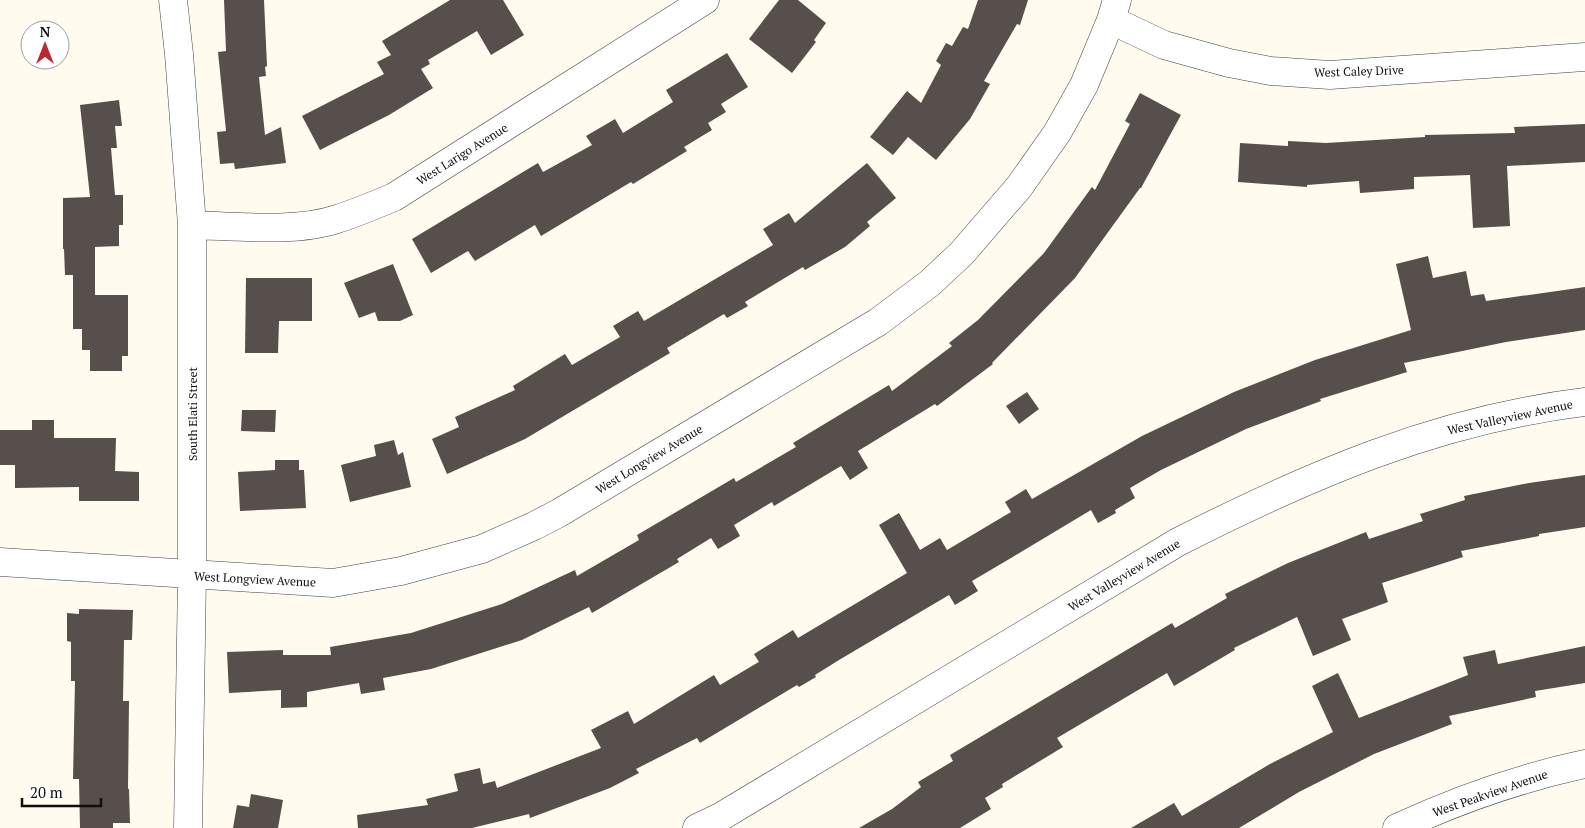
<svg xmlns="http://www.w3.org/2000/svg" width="1585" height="828" font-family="'PT Serif',serif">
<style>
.building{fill:#564f4b}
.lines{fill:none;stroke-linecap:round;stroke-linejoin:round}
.street-casing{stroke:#414141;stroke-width:29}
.street{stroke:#fff;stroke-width:28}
.labels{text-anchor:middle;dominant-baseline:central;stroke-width:5;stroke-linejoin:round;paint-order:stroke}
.street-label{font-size:12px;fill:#0e0e0e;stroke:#fff}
</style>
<rect width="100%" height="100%" fill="#fffbef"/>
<path class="building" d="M 224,0 L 264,0 L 267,66 L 265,67 L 266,76 L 259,77 L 265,135 L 281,127 L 286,163 L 235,169 L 234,163 L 220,164 L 217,132 L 226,131 L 218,52 L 226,51 Z
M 450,0 L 503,0 L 524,35 L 491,55 L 477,31 L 428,60 L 430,64 L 421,69 L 433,88 L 389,115 L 320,150 L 302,116 L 384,74 L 377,62 L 391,55 L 382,41 Z
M 779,0 L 798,0 L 826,23 L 814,40 L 816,42 L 792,73 L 749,39 Z
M 978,0 L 1028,0 L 1020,25 L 1017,24 L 984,81 L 990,84 L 970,119 L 936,160 L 908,137 L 893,155 L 870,137 L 907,91 L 921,103 L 941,65 L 936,61 L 946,43 L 952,46 L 963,27 L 968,29 Z
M 727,53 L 748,87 L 721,104 L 726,112 L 708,123 L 712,130 L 684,147 L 687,151 L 633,184 L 631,182 L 541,236 L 535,225 L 475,261 L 468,251 L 431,273 L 412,239 L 538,163 L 543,172 L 592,145 L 586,136 L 615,119 L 623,133 L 673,102 L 666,90 Z
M 1140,93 L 1181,115 L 1141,188 L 1140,188 L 1075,278 L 992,363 L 993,364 L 937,406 L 935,404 L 858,451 L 868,468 L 850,480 L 841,466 L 774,506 L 772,502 L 734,525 L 740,536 L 718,549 L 711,538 L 677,559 L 679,562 L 592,613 L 589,607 L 522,640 L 431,669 L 383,678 L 385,690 L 361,694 L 359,683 L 307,692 L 307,707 L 281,708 L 281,690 L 229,693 L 227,652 L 283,650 L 283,655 L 331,655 L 330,647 L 411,633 L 502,604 L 575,570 L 577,576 L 639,540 L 637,535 L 734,478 L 736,482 L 796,447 L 793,443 L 889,385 L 892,391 L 952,346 L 949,343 L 978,320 L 1044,253 L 1092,187 L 1095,190 L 1130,124 L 1125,121 Z
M 119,100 L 122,126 L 115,126 L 117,148 L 111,148 L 115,195 L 123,195 L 123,225 L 119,225 L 119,246 L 95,247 L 95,295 L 128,295 L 128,356 L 122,356 L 122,371 L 90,371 L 90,350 L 82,350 L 82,329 L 73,329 L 73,275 L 65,275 L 64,249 L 63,249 L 63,198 L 90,197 L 80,105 Z
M 1585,124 L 1585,162 L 1507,166 L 1510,226 L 1473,228 L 1470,175 L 1414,177 L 1414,189 L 1360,193 L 1359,181 L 1307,185 L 1307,187 L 1238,182 L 1240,143 L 1288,146 L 1288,141 L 1326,143 L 1425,137 L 1425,135 L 1515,133 L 1514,127 Z
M 867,163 L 896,198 L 867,222 L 870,226 L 845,247 L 805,270 L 803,267 L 745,302 L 748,306 L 727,318 L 724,314 L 667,348 L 670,353 L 525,439 L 447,474 L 432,439 L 459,427 L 455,417 L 515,390 L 513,386 L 565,354 L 572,365 L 620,337 L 613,326 L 638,311 L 644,321 L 773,245 L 763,229 L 789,213 L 795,223 Z
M 1428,256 L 1433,278 L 1466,271 L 1471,296 L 1484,294 L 1486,301 L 1585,287 L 1585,330 L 1506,342 L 1404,363 L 1407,372 L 1320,399 L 1321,401 L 1246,429 L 1161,470 L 1130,488 L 1135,498 L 1115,510 L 1116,513 L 1098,523 L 1091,510 L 1011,558 L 972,581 L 978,591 L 955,605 L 949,595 L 839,660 L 815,675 L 816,677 L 799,687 L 797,685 L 700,743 L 697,738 L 636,769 L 639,773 L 610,788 L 530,818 L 529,814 L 472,828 L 358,828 L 357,815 L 428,805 L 426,799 L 458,791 L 454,774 L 480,768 L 483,784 L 495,781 L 497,788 L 601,748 L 591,730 L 628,711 L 634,724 L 714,675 L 720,685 L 757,663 L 759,662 L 754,654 L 793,630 L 798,638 L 907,573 L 879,525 L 899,513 L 920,550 L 940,538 L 947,550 L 1011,512 L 1005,502 L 1026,489 L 1032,499 L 1142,436 L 1234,392 L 1315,360 L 1411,330 L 1396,264 Z
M 393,264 L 413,315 L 400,321 L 378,321 L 375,312 L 359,318 L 344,283 Z
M 246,278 L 312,278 L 312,321 L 279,321 L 278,353 L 245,353 Z
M 1027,392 L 1039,409 L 1019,424 L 1006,406 Z
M 242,410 L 276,410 L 275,432 L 241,431 Z
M 32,420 L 54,420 L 54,438 L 116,438 L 115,471 L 139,472 L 139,501 L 79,501 L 79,487 L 15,488 L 15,465 L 0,465 L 0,430 L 32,430 Z
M 394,440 L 398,455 L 403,452 L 411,487 L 350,502 L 341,465 L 376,456 L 374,445 Z
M 275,460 L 299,460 L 299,470 L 304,470 L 306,508 L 240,511 L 238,472 L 275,470 Z
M 1585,475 L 1585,527 L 1539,534 L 1539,536 L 1461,551 L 1463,557 L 1382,583 L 1388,602 L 1342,619 L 1351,640 L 1313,656 L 1297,617 L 1234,648 L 1235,650 L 1174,686 L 1167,673 L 1057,738 L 1063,747 L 1002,784 L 1003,787 L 985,798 L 991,809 L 960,828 L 859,828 L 892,809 L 921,787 L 918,782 L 953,761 L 950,755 L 1172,623 L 1175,628 L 1227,598 L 1225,594 L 1288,563 L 1366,532 L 1369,539 L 1423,521 L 1420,514 L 1465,500 L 1464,496 L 1529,483 Z
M 79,609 L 133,610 L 132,640 L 124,640 L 123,701 L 129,701 L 128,789 L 129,789 L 130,823 L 113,823 L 113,828 L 80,828 L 79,779 L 73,779 L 75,681 L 71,681 L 71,642 L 67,641 L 67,613 L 79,614 Z
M 1585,646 L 1585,683 L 1535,691 L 1536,697 L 1449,716 L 1452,724 L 1374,754 L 1299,792 L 1239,828 L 1131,828 L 1174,803 L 1182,816 L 1270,764 L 1333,732 L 1312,686 L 1338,673 L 1359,718 L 1468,675 L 1463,657 L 1495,650 L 1498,664 Z
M 251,794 L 283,800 L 278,828 L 233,828 L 237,805 L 249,807 Z"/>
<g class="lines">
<defs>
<path id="street" d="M 173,0 L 179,54 L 192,225 L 192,575 L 188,828
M 1111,20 L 1164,45 L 1229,63 L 1271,71 L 1330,75 L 1585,57
M 192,225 C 235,226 296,233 337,219 C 356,213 375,205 394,197 L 705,0
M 0,562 L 333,583 L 401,571 L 482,549 L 534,526 L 559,513 L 878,322 L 930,283 L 962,253 L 1019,187 L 1057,133 L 1084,85 L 1111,20 L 1117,0
M 697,828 L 722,816 L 1178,542 C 1310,475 1437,420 1585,402
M 1397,828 C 1457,800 1520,778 1585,764"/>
</defs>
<use href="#street" class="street-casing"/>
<use href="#street" class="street"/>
</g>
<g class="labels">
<g class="street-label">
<text transform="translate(1359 71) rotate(-2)">West Caley Drive</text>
<text transform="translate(462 154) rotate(-32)">West Larigo Avenue</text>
<text transform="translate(192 414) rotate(-90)">South Elati Street</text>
<text transform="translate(1510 417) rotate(-12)">West Valleyview Avenue</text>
<text transform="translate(649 459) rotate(-31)">West Longview Avenue</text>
<text transform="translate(1124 575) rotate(-31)">West Valleyview Avenue</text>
<text transform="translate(255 579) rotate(3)">West Longview Avenue</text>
<text transform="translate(1490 793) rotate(-19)">West Peakview Avenue</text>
</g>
</g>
<g transform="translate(45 45)"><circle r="24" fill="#ffffff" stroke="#9f9f9f"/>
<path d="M0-4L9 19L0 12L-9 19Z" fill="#ba2a32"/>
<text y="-8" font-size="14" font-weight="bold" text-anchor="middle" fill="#0e0e0e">N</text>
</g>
<path d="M22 798v8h79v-8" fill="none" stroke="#0e0e0e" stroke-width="2.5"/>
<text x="30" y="798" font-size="15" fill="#0e0e0e" stroke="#ffffff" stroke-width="4" paint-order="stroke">20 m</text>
</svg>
